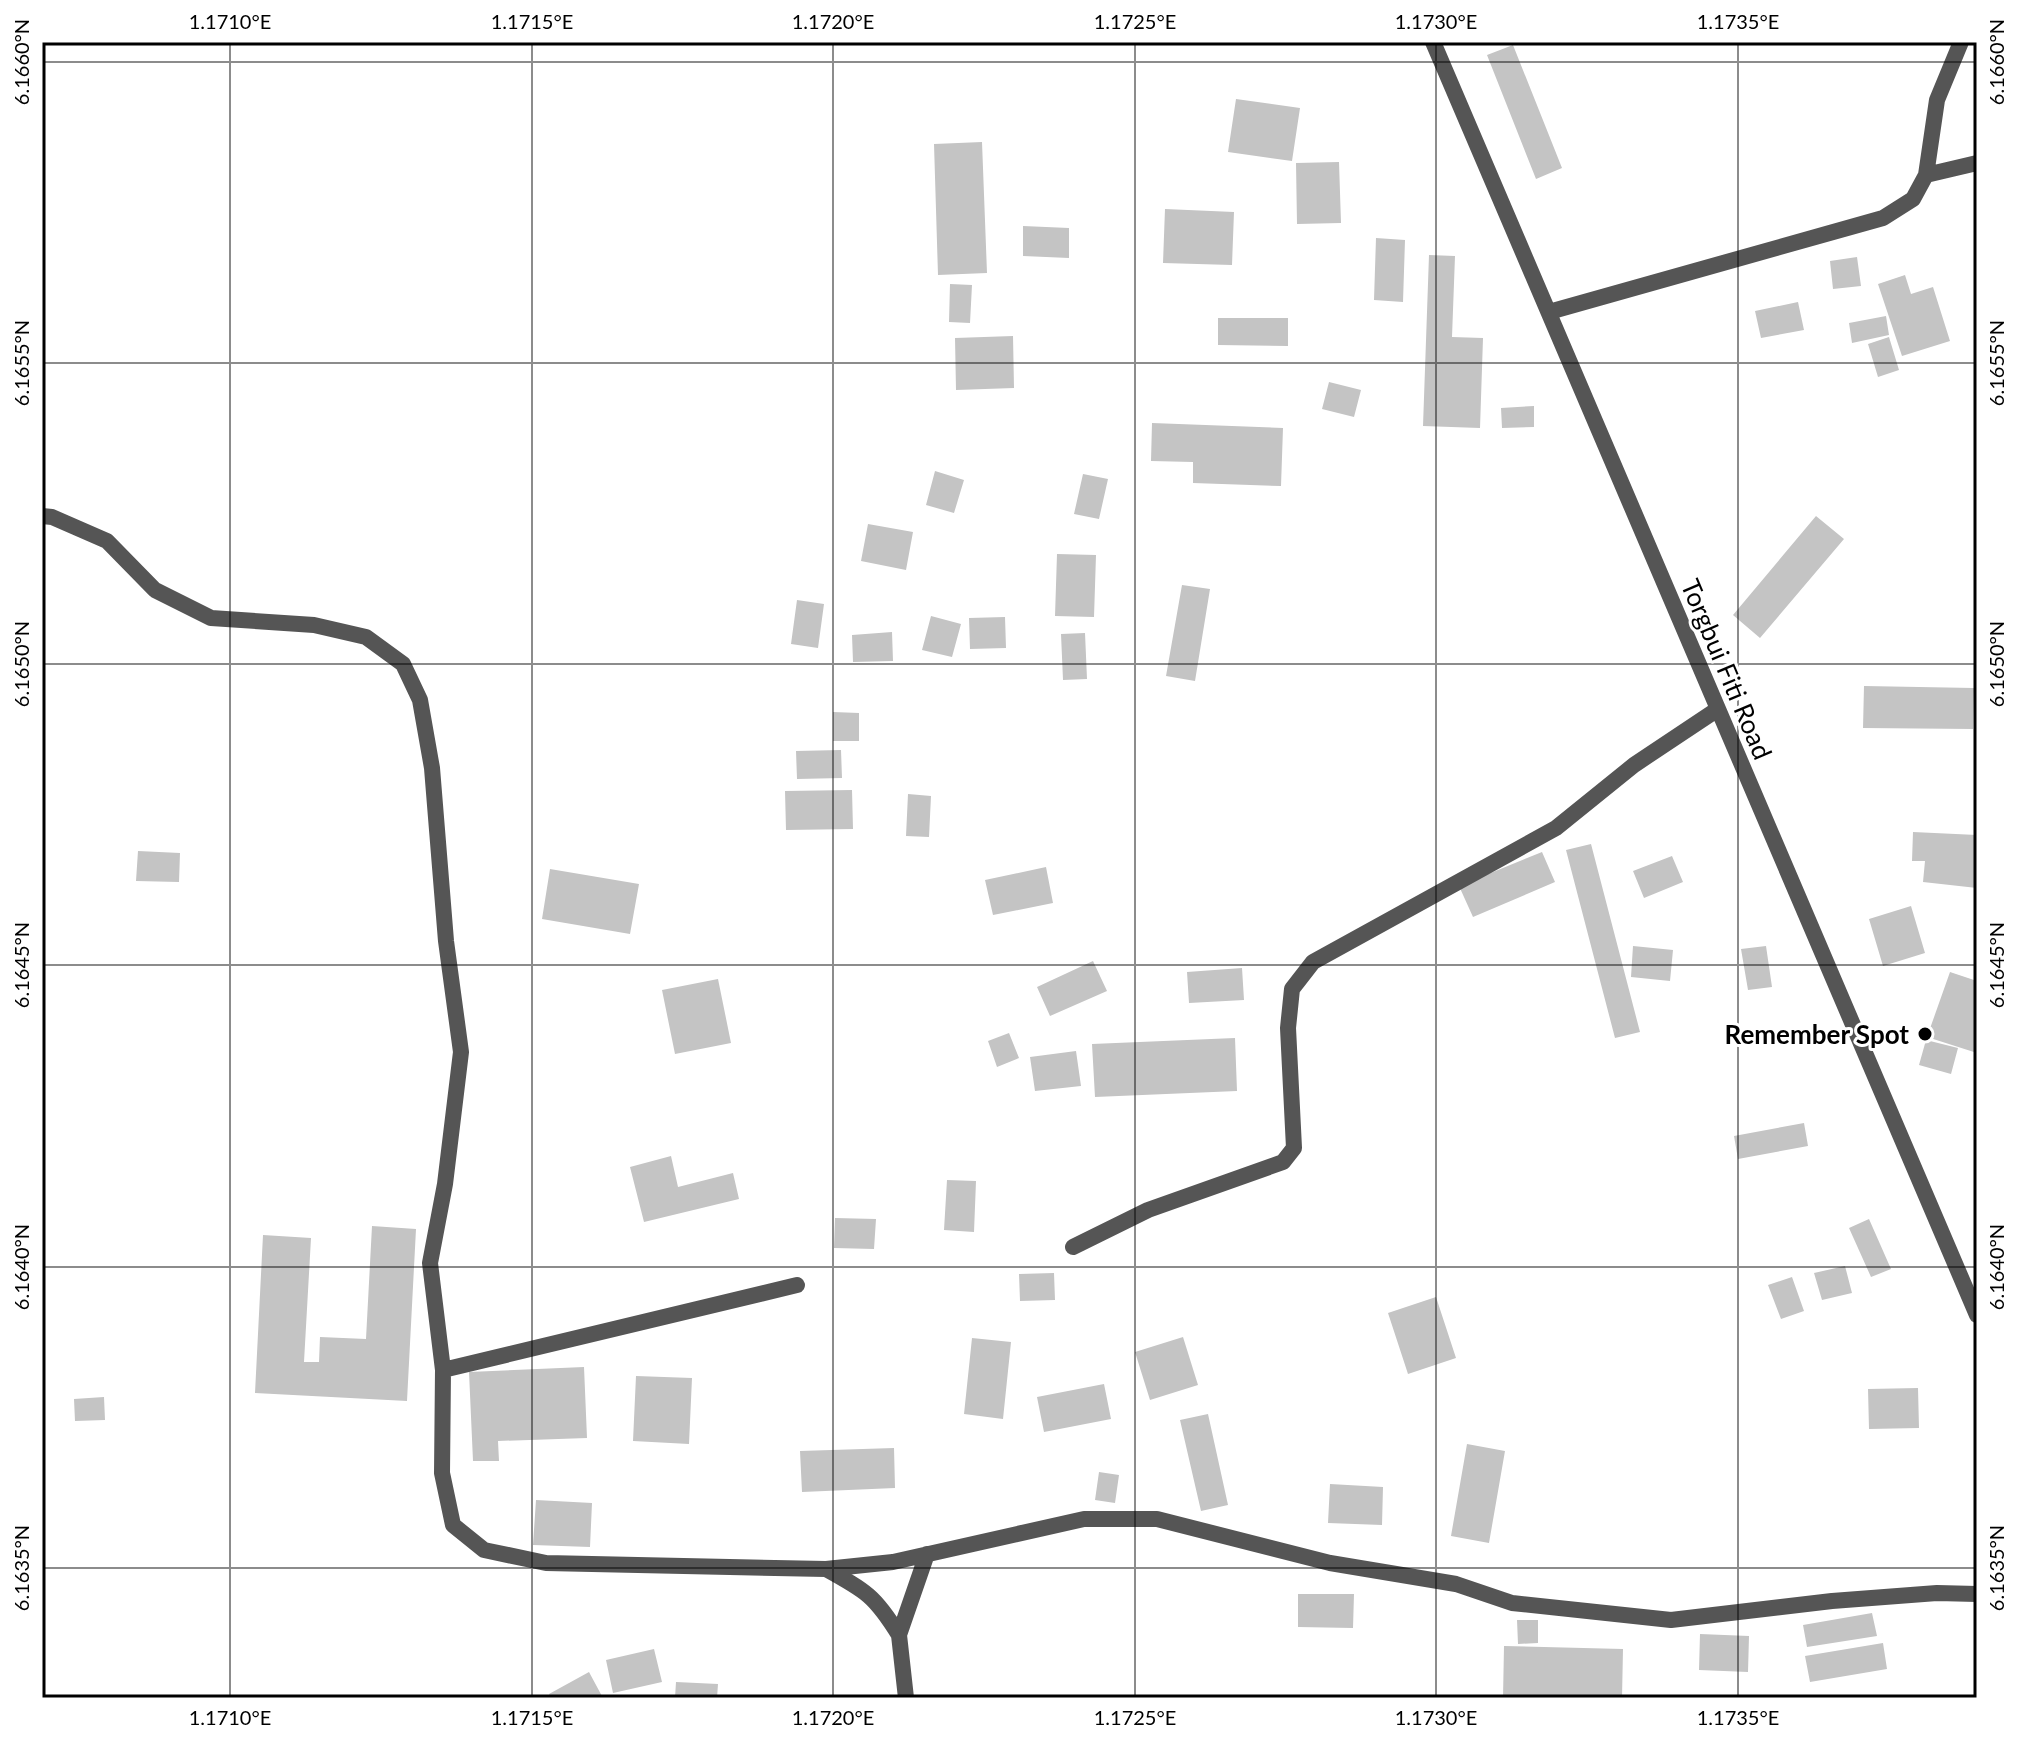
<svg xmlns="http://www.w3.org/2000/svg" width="2019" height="1740" font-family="Lato,sans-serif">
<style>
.building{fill:#c4c4c4}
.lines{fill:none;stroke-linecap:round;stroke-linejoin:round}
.street{stroke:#555;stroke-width:16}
.ticks{fill:none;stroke:#000;stroke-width:2;stroke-opacity:0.45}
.poi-dot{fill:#000;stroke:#fff;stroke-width:3}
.labels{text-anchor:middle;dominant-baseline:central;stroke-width:6;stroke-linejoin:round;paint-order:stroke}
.street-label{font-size:26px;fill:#000;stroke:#fff}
.poi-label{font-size:26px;font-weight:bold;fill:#000;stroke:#fff;text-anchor:end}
.neatline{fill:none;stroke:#000;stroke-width:3}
.ticks-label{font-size:20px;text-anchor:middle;fill:#000}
</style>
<rect width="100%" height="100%" fill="#fff"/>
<path class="building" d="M 1513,45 L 1562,168 L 1536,179 L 1487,55 Z
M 1236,99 L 1300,108 L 1292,161 L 1228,152 Z
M 982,142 L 987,273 L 938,275 L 934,144 Z
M 1339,162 L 1341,223 L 1297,224 L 1296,163 Z
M 1165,209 L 1234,212 L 1232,265 L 1163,263 Z
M 1023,226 L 1069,228 L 1069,258 L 1023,256 Z
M 1376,238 L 1405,240 L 1403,302 L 1374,300 Z
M 1429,255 L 1455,256 L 1452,337 L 1483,338 L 1480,428 L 1423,426 Z
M 1857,257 L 1861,286 L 1833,289 L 1830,261 Z
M 1905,275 L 1911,294 L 1933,287 L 1950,341 L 1902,356 L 1878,284 Z
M 950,284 L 972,285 L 970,323 L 949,322 Z
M 1798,302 L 1804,330 L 1761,338 L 1755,311 Z
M 1886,316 L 1889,335 L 1852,343 L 1849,323 Z
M 1218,318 L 1288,318 L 1288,346 L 1218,345 Z
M 1013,336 L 1014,388 L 956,390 L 955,338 Z
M 1889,337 L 1899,370 L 1878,377 L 1868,344 Z
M 1329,382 L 1361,390 L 1354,417 L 1322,409 Z
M 1534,406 L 1534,427 L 1502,428 L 1501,408 Z
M 1152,423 L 1283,428 L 1281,486 L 1193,483 L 1193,462 L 1151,461 Z
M 935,471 L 964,480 L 954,513 L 926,505 Z
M 1083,474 L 1108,479 L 1099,519 L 1074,514 Z
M 1816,516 L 1844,539 L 1760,638 L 1733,615 Z
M 868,524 L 913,532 L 906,570 L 861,561 Z
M 1057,554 L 1096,555 L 1094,617 L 1055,616 Z
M 1182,585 L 1210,589 L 1195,681 L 1166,676 Z
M 797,600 L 824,604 L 818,648 L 791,644 Z
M 931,616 L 961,624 L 952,657 L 922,650 Z
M 1005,617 L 1006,648 L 970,649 L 969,618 Z
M 892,632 L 893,661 L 853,662 L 852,635 Z
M 1085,633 L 1087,679 L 1063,680 L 1061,634 Z
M 1864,686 L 1974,688 L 1973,729 L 1863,728 Z
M 833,712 L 859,713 L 859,741 L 833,741 Z
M 841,750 L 842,778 L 797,779 L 796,751 Z
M 852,790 L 853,829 L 786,830 L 785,791 Z
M 908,794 L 931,796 L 929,837 L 906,836 Z
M 1913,832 L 1977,835 L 1977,888 L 1923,882 L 1925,861 L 1912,861 Z
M 1591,844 L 1640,1032 L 1615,1038 L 1566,850 Z
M 138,851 L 180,853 L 179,882 L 136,881 Z
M 1542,852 L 1555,882 L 1473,917 L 1459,886 Z
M 1672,856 L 1683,882 L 1644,898 L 1633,871 Z
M 1046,867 L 1053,903 L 993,915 L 985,880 Z
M 550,869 L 639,884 L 630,934 L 542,919 Z
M 1911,906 L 1925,953 L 1883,966 L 1869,919 Z
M 1633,946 L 1673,950 L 1670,981 L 1631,977 Z
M 1766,946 L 1772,987 L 1748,990 L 1741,949 Z
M 1093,961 L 1107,991 L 1050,1016 L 1037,987 Z
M 1242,968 L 1244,1000 L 1189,1003 L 1187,972 Z
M 1950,972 L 1977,981 L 1977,1053 L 1927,1037 Z
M 718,979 L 731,1043 L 675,1054 L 662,990 Z
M 1009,1033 L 1019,1058 L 997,1067 L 988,1041 Z
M 1235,1038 L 1237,1091 L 1095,1097 L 1092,1044 Z
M 1926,1040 L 1958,1048 L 1951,1074 L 1919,1065 Z
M 1076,1051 L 1081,1086 L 1035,1091 L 1030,1057 Z
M 1804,1123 L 1808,1146 L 1738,1159 L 1734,1136 Z
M 671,1156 L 678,1187 L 733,1173 L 739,1199 L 644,1222 L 630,1167 Z
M 947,1180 L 976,1181 L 974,1232 L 944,1230 Z
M 835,1218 L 876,1219 L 874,1249 L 834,1248 Z
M 1869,1219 L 1891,1269 L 1871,1277 L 1849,1228 Z
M 372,1226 L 416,1229 L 407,1401 L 255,1393 L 263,1235 L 311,1238 L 304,1362 L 319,1362 L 320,1337 L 366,1339 Z
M 1845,1266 L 1852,1293 L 1822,1300 L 1814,1273 Z
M 1054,1273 L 1055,1300 L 1020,1301 L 1019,1274 Z
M 1792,1277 L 1804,1311 L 1781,1319 L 1768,1285 Z
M 1436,1297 L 1456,1358 L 1408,1374 L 1388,1313 Z
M 1183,1337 L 1198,1385 L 1150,1400 L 1135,1352 Z
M 972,1338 L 1011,1342 L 1003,1419 L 964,1414 Z
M 584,1367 L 587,1438 L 498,1441 L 499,1461 L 473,1461 L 469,1372 Z
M 636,1376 L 692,1378 L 689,1444 L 633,1441 Z
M 1104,1384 L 1111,1419 L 1044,1432 L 1037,1397 Z
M 1918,1388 L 1919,1428 L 1869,1429 L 1868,1389 Z
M 104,1397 L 105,1420 L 75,1421 L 74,1399 Z
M 1208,1414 L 1228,1505 L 1201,1511 L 1180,1420 Z
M 1467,1444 L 1505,1451 L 1489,1543 L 1451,1536 Z
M 894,1448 L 895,1488 L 802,1492 L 800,1451 Z
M 1099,1472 L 1119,1475 L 1115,1503 L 1095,1500 Z
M 1330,1484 L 1383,1487 L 1382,1525 L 1328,1523 Z
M 536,1500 L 592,1503 L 590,1547 L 533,1545 Z
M 1298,1594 L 1354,1594 L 1353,1628 L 1298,1627 Z
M 1872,1613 L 1877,1636 L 1807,1647 L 1803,1625 Z
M 1517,1620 L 1538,1620 L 1538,1643 L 1518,1644 Z
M 1700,1634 L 1749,1636 L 1748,1672 L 1699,1670 Z
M 1883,1643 L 1887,1669 L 1810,1682 L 1805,1656 Z
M 1504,1646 L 1623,1649 L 1622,1698 L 1503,1698 Z
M 654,1649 L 662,1682 L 613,1693 L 606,1660 Z
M 589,1672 L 603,1698 L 551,1698 L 549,1694 Z
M 676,1682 L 718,1684 L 717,1698 L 675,1698 Z"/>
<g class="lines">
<path class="street" d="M 1433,42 L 1977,1315
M 1926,175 L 1977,163
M 1549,312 L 1883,218 L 1913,199 L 1926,175 L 1937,100 L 1961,42
M 42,516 L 52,517 L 107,541 L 155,590 L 211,618 L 314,625 L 366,637 L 403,664 L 420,700 L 432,768 L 446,941 L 461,1052 L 445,1184 L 430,1263 L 443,1370 L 442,1473 L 453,1525 L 484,1550 L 546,1563 L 826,1569 L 893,1562 L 1084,1519 L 1157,1519 L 1330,1563 L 1456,1584 L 1512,1603 L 1671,1620 L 1832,1601 L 1937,1593 L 1977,1594
M 1073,1247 L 1148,1210 L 1283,1162 L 1294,1148 L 1288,1028 L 1292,989 L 1313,962 L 1556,828 L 1634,765 L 1718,709
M 443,1370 L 797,1285
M 826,1569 C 866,1591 875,1596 899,1635
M 906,1698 L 899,1635 L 927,1554"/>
</g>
<path class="ticks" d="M 230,42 L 230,1698M 532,42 L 532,1698M 833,42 L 833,1698M 1135,42 L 1135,1698M 1436,42 L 1436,1698M 1738,42 L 1738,1698M 42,62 L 1977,62M 42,363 L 1977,363M 42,664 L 1977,664M 42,965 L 1977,965M 42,1267 L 1977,1267M 42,1568 L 1977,1568"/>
<circle class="poi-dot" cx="1925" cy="1034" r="8"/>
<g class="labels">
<g class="street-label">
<text transform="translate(1727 669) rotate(67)">Torgbui Fiti Road</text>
</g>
<g class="poi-label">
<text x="1909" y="1034">Remember Spot</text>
</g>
</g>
<rect width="2019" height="1740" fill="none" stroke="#ffffff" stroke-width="88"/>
<rect x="44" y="44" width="1931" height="1652" class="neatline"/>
<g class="ticks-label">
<text x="230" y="29">1.1710°E</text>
<text x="532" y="29">1.1715°E</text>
<text x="833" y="29">1.1720°E</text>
<text x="1135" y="29">1.1725°E</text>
<text x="1436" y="29">1.1730°E</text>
<text x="1738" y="29">1.1735°E</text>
<text transform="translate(22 62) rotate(-90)" y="7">6.1660°N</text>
<text transform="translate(1997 62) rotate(-90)" y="7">6.1660°N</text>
<text transform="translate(22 363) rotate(-90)" y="7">6.1655°N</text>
<text transform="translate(1997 363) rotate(-90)" y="7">6.1655°N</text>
<text transform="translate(22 664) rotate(-90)" y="7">6.1650°N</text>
<text transform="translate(1997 664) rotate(-90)" y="7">6.1650°N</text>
<text transform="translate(22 965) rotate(-90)" y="7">6.1645°N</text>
<text transform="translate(1997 965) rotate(-90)" y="7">6.1645°N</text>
<text transform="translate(22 1267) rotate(-90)" y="7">6.1640°N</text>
<text transform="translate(1997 1267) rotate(-90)" y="7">6.1640°N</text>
<text transform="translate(22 1568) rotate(-90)" y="7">6.1635°N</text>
<text transform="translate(1997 1568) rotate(-90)" y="7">6.1635°N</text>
<text x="230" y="1725">1.1710°E</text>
<text x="532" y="1725">1.1715°E</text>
<text x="833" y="1725">1.1720°E</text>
<text x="1135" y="1725">1.1725°E</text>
<text x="1436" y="1725">1.1730°E</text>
<text x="1738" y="1725">1.1735°E</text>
</g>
</svg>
